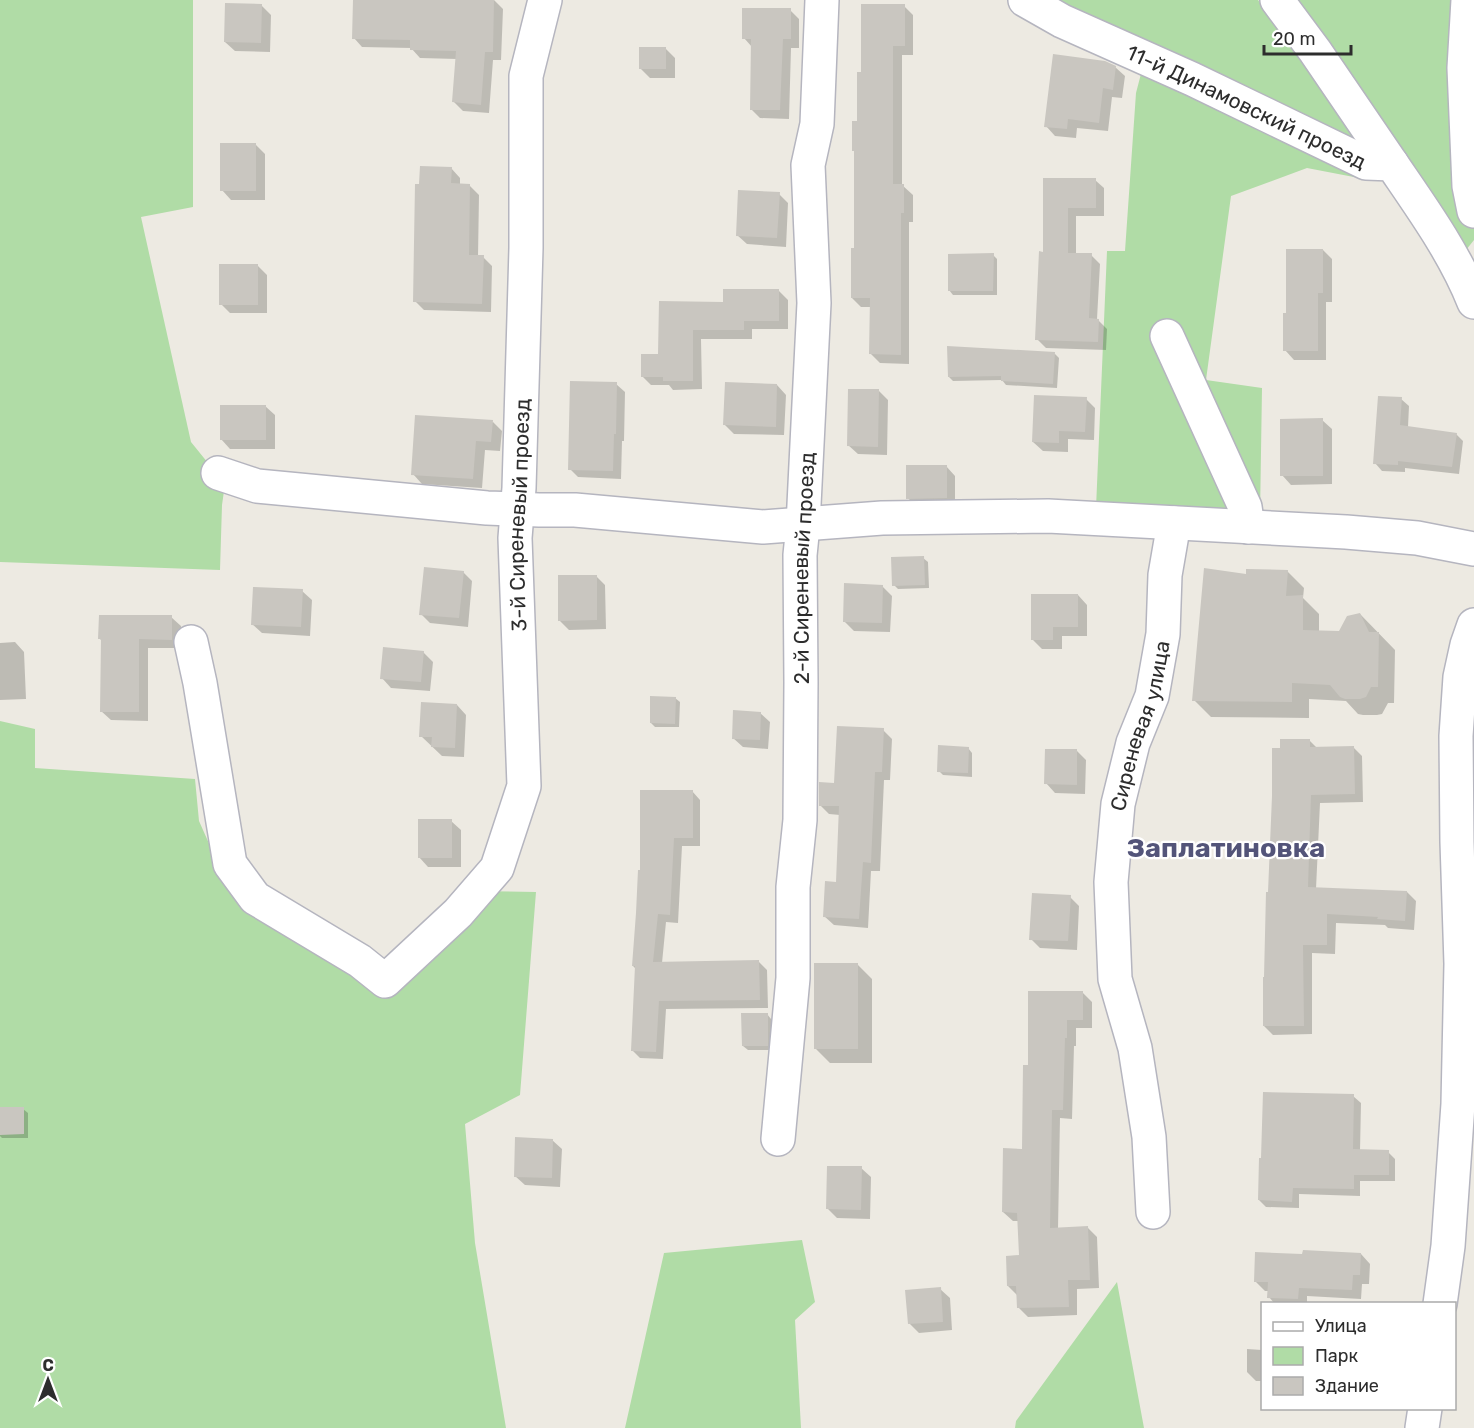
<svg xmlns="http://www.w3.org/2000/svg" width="1474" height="1428" font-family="Rubik,sans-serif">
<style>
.green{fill:#b0dca6}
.shadow{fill:#0003}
.building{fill:#c9c6c0}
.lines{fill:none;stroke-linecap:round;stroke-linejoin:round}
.minor-casing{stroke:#b5b5bf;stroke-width:36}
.minor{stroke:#fff;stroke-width:33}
.labels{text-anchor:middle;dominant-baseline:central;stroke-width:4.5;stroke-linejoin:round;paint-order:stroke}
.street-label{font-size:21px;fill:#2d2d2d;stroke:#fff}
.district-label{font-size:27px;font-weight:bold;fill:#535479;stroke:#fff}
</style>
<rect width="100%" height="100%" fill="#edeae2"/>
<path class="green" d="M 0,0 L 193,0 L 193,207 L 141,217 L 191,442 L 225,484 L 222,505 L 220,570 L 0,562 Z
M 1049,0 L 1258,0 L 1323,85 L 1362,147 Z
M 1296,0 L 1474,0 L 1474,240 L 1466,250 Z
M 1143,66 L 1363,171 L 1359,178 L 1307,168 L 1231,196 L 1206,380 L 1262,388 L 1260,516 L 1096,508 L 1107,251 L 1125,251 L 1136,93 Z
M 0,721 L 35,729 L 35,768 L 195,779 L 199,821 L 231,893 L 389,961 L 467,891 L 536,892 L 520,1095 L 465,1124 L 475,1243 L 506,1428 L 0,1428 Z
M 802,1240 L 815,1302 L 795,1320 L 801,1428 L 625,1428 L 664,1253 Z
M 1117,1282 L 1144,1428 L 1015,1428 L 1016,1421 Z"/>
<path class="shadow" d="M 354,0 L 494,0 L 503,9 L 501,60 L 493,60 L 489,113 L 463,111 L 454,102 L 457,59 L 420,58 L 411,48 L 362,47 L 354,38 Z
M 261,5 L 271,15 L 270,52 L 235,51 L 225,42 Z
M 904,6 L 913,15 L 913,55 L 902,55 L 902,185 L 913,195 L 913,222 L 909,222 L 909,364 L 880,363 L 870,353 L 871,307 L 861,307 L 852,298 L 856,249 L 858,123 L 862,73 Z
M 790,10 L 799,19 L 799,48 L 791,48 L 789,119 L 760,118 L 751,109 L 752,47 L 744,38 Z
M 665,48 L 675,58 L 675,78 L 650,78 L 640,68 Z
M 1115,67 L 1125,76 L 1122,98 L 1112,97 L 1108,131 L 1077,128 L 1076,138 L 1055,136 L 1046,126 Z
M 256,145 L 265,154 L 265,200 L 231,200 L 222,190 Z
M 451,168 L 460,178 L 460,185 L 469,185 L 479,195 L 478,257 L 483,257 L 492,266 L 491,312 L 424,310 L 415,301 Z
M 1045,180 L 1095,180 L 1104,188 L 1104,216 L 1076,216 L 1076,254 L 1091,255 L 1100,264 L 1097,319 L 1107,329 L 1106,350 L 1046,348 L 1037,339 L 1045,253 Z
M 779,194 L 788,203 L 786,247 L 747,244 L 737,235 Z
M 1323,250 L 1332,259 L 1332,302 L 1326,302 L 1326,360 L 1294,360 L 1285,350 L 1287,315 Z
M 993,255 L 997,259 L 997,295 L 953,295 L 949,290 Z
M 258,266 L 267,275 L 267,313 L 230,313 L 221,304 Z
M 779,291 L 788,300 L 788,329 L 752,329 L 752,339 L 701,339 L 702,389 L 673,390 L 669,385 L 651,385 L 642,376 L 659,355 L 725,303 Z
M 1055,354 L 1059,358 L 1057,388 L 1006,385 L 1002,380 L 953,381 L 949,377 Z
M 616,384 L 625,392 L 624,441 L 622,441 L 621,479 L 578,477 L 570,469 Z
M 777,385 L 786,395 L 784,435 L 734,434 L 724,424 Z
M 879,391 L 888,400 L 887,455 L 858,454 L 848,445 Z
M 1086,399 L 1095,408 L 1094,440 L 1068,439 L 1068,452 L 1043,451 L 1033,442 Z
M 1401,399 L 1409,406 L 1408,427 L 1456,434 L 1463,441 L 1459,474 L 1405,468 L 1405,472 L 1382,471 L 1375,463 Z
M 265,406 L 275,415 L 275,449 L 230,449 L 221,439 Z
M 1322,420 L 1332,429 L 1332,484 L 1291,485 L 1282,475 Z
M 493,422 L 502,431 L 500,451 L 485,450 L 482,488 L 422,484 L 413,474 Z
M 946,466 L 955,476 L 955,507 L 917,508 L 908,498 Z
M 923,558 L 928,562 L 929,588 L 898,589 L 894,585 Z
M 1287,571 L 1304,588 L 1303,598 L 1319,614 L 1319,632 L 1340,632 L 1360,614 L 1395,650 L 1394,703 L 1388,703 L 1382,714 L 1377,715 L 1363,715 L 1358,714 L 1346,701 L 1309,699 L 1309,718 L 1211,717 L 1194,700 L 1247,576 Z
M 463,572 L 472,581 L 468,627 L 430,623 L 421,614 Z
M 596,576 L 605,585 L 606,629 L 569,630 L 559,620 Z
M 882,586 L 892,596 L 890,632 L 854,631 L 844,621 Z
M 302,591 L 312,600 L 310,636 L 262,633 L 252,624 Z
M 1078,595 L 1087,605 L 1087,636 L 1062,636 L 1062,649 L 1042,649 L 1033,640 Z
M 171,617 L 181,626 L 181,648 L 148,648 L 148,721 L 111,720 L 101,711 L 102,641 L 100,639 Z
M 15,642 L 24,652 L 26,699 L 0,700 L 0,643 Z
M 423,652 L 433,662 L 430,691 L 391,688 L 382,678 Z
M 675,698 L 680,702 L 679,727 L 655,727 L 651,723 Z
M 457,705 L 466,715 L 464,757 L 442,756 L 421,736 Z
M 760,713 L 770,722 L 768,749 L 743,747 L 733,738 Z
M 883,730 L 892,739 L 890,780 L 884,780 L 880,871 L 871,871 L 868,928 L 834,925 L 824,916 L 837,883 L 840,815 L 829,814 L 820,805 L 836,784 Z
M 1309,740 L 1317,748 L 1353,747 L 1362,756 L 1363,802 L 1320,803 L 1316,889 L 1407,892 L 1416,901 L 1414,930 L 1388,928 L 1385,925 L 1336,923 L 1335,954 L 1312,953 L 1312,1034 L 1273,1035 L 1264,1026 L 1270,894 L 1282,749 Z
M 968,748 L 972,753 L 972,777 L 943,775 L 939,771 Z
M 1077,751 L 1086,760 L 1085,794 L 1055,793 L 1046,783 Z
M 692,791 L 700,800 L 700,846 L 682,846 L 678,923 L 666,922 L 662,963 L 759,962 L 767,970 L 768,1008 L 666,1009 L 663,1059 L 640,1058 L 632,1050 L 636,969 L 633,966 L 638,913 Z
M 451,821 L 461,830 L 461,867 L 428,867 L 419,857 Z
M 1070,897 L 1079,906 L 1077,950 L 1040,948 L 1031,939 Z
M 858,965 L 872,979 L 872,1063 L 830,1063 L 816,1049 Z
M 1082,992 L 1092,1002 L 1092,1028 L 1076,1028 L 1076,1046 L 1074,1046 L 1072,1119 L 1060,1118 L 1058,1229 L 1088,1228 L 1097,1237 L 1099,1288 L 1077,1289 L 1077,1315 L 1028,1317 L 1018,1307 L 1018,1296 L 1008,1286 L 1020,1257 L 1019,1221 L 1013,1221 L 1003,1212 L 1023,1150 L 1030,1067 Z
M 767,1014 L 771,1019 L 772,1050 L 748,1050 L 743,1046 Z
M 1353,1096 L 1361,1103 L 1360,1151 L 1388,1152 L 1395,1159 L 1395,1181 L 1360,1181 L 1360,1196 L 1299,1194 L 1299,1208 L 1266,1207 L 1259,1200 Z
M 0,1109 L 23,1109 L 28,1113 L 28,1138 L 2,1138 L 0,1136 Z
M 552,1140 L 562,1149 L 560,1187 L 525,1185 L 515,1176 Z
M 861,1168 L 871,1177 L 870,1219 L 837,1218 L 828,1209 Z
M 1361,1254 L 1370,1264 L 1369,1284 L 1362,1284 L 1361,1299 L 1307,1296 L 1307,1304 L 1275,1304 L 1269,1297 L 1269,1291 L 1265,1291 L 1255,1281 Z
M 940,1289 L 950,1298 L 952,1330 L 919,1333 L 909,1323 Z
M 1247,1349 L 1262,1350 L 1262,1381 L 1256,1381 L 1247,1372 Z"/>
<path class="building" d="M 353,0 L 494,0 L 493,52 L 485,52 L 481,105 L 452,102 L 456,51 L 410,50 L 410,40 L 352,39 Z
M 225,3 L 262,4 L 261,43 L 224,42 Z
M 861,4 L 905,4 L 905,46 L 893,46 L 893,184 L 904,184 L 904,213 L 901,213 L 901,355 L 869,354 L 870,298 L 851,298 L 851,248 L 854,248 L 854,151 L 852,151 L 852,121 L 857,121 L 857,72 L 861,72 Z
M 742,8 L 791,8 L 791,39 L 783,39 L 780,110 L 750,110 L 751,39 L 742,39 Z
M 639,47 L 666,47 L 666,69 L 639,69 Z
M 1053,54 L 1105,61 L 1116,66 L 1113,90 L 1103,88 L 1099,123 L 1068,119 L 1067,129 L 1044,127 Z
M 220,143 L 256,143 L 256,191 L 220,191 Z
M 420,166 L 452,167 L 451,183 L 470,184 L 469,255 L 484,255 L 482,304 L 413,302 L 415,184 L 419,184 Z
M 1043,178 L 1096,178 L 1096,208 L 1068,208 L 1068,253 L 1092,253 L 1089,318 L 1099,319 L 1098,342 L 1035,340 L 1039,251 L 1043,252 Z
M 738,190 L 780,192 L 777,238 L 736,236 Z
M 1286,249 L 1323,249 L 1323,293 L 1318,293 L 1318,351 L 1283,351 L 1283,313 L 1286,313 Z
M 994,253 L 993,291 L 948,291 L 948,254 Z
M 219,264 L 258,264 L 258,305 L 219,305 Z
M 723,289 L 779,289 L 779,321 L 744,321 L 744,330 L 693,330 L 693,381 L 663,381 L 663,377 L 641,377 L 641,354 L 658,354 L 659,301 L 723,302 Z
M 947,346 L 1055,352 L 1053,384 L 1001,381 L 1001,376 L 948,377 Z
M 570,381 L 617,382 L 616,434 L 614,434 L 613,471 L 568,470 Z
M 725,382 L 777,384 L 776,427 L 723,425 Z
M 848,389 L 879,389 L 878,447 L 847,446 Z
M 1034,395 L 1087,397 L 1085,432 L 1059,431 L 1059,443 L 1032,442 Z
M 1378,396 L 1402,397 L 1400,425 L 1457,433 L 1452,467 L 1398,461 L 1398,465 L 1373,464 Z
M 220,405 L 266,405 L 266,440 L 220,440 Z
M 415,415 L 493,420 L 491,442 L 476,441 L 473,479 L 411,475 Z
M 1323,418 L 1323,476 L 1280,476 L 1280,419 Z
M 906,465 L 947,465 L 947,498 L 906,499 Z
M 924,556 L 925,585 L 892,586 L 891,557 Z
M 424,567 L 464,571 L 459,618 L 419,615 Z
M 1204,568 L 1246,574 L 1246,569 L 1288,570 L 1286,596 L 1303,595 L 1303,630 L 1339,631 L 1347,616 L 1360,613 L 1369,632 L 1379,632 L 1378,687 L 1371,687 L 1366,697 L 1360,699 L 1345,699 L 1340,697 L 1330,685 L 1292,683 L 1292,702 L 1192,701 Z
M 558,575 L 597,575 L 597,620 L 558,621 Z
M 844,583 L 883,585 L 882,623 L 843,622 Z
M 253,587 L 303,589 L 301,627 L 251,625 Z
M 1031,594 L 1078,594 L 1078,627 L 1053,627 L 1053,640 L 1031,640 Z
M 99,615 L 172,615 L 172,640 L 139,639 L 139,712 L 100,712 L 101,639 L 98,639 Z
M 383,647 L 424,651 L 421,682 L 380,679 Z
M 650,696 L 676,697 L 675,724 L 650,723 Z
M 421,702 L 457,704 L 455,748 L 431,747 L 432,737 L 419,737 Z
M 733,710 L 761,712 L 760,740 L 732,739 Z
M 837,726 L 884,728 L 882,772 L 875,772 L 871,863 L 863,862 L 859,919 L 823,917 L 825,881 L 836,882 L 839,806 L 819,806 L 819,782 L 834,783 Z
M 1280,739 L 1310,739 L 1310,747 L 1354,746 L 1355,794 L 1311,795 L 1308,887 L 1407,891 L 1405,921 L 1377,919 L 1378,917 L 1327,914 L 1327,945 L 1303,945 L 1304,1026 L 1263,1026 L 1263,977 L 1264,977 L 1266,892 L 1268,892 L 1272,796 L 1272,748 L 1280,748 Z
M 938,745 L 969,747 L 968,773 L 937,772 Z
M 1045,749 L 1077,749 L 1077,785 L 1044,784 Z
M 640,790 L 693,790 L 693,838 L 674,838 L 670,915 L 658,914 L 653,962 L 759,960 L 760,1000 L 659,1001 L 656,1052 L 631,1051 L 635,966 L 632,966 L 636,913 L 638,870 L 640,870 Z
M 418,819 L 452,819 L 452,858 L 418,858 Z
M 1032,893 L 1071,895 L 1068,941 L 1029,940 Z
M 814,963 L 858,963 L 858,1049 L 814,1049 Z
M 1028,991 L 1083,991 L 1083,1020 L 1067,1020 L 1067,1038 L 1065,1038 L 1063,1110 L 1052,1110 L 1050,1228 L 1088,1226 L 1090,1280 L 1068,1280 L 1069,1307 L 1017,1308 L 1016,1286 L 1007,1286 L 1006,1256 L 1019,1255 L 1017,1213 L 1002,1212 L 1003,1148 L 1022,1149 L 1023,1065 L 1028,1065 Z
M 741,1013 L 768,1013 L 768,1046 L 742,1046 Z
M 1263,1092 L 1354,1094 L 1353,1149 L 1389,1150 L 1389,1175 L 1354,1175 L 1354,1189 L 1293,1188 L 1292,1202 L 1258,1200 L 1259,1158 L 1261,1158 Z
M 0,1107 L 24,1107 L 24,1134 L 0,1135 Z
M 515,1137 L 553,1139 L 552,1178 L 514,1177 Z
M 827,1166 L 862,1166 L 861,1210 L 826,1209 Z
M 1303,1250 L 1361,1253 L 1360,1275 L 1353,1275 L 1352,1290 L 1299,1288 L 1298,1299 L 1267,1298 L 1268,1282 L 1254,1282 L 1255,1252 L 1302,1254 Z
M 941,1287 L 943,1322 L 908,1324 L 905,1290 Z"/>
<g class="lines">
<defs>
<g id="minor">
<path id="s1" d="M 1025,0 L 1062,21 L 1192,79 L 1366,163 L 1392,164 C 1422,208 1454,252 1474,302"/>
<path d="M 1277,0 L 1315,51 L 1392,164"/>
<path d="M 1468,0 L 1464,68 L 1469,186 L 1474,211"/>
<path d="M 1167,336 L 1245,507 L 1248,527"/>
<path d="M 218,473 L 257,486 L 487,508 L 539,510 L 575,510 L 763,527 L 882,518 L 1048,516 L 1346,532 L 1417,538 L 1474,549"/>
<path id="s2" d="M 191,642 L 200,683 L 230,864 L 255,898 L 360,961 L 385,981 L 458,913 L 497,868 L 524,786 L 515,538 L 519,488 L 526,248 L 526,76 L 545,0"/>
<path id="s3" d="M 778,1139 L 793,978 L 793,887 L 800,820 L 801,683 L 800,555 L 803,525 L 814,303 L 808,165 L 817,124 L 822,0"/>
<path id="s4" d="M 1153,1212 L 1149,1137 L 1135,1048 L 1115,979 L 1111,882 L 1118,804 L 1133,743 L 1152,696 L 1163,634 L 1165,575 L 1174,523"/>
<path d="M 1440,1304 L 1448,1246 L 1458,1104 L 1461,964 L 1457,842 L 1456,736 L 1460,677 L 1467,645 L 1474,625"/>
<path d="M 1422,1428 L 1425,1408"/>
</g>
</defs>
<use href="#minor" class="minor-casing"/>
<use href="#minor" class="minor"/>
</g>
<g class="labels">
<g class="street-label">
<text stroke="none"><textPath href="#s1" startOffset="246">11-й Динамовский проезд</textPath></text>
<text stroke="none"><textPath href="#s2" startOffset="939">3-й Сиреневый проезд</textPath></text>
<text stroke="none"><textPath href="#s3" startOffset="572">2-й Сиреневый проезд</textPath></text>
<text stroke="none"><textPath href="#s4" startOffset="494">Сиреневая улица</textPath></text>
</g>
<g class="district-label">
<text x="1226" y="848">Заплатиновка</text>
</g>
</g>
<rect x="1261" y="1302" width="195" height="108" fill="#ffffff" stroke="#ababab" stroke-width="1.5"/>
<rect x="1273" y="1322" width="30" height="9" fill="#ffffff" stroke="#ababab" stroke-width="1.5"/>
<text x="1315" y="1332" font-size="18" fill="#2d2d2d">Улица</text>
<rect x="1273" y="1347" width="30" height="18" fill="#b0dca6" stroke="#ababab" stroke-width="1.5"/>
<text x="1315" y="1362" font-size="18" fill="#2d2d2d">Парк</text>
<rect x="1273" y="1377" width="30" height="18" fill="#c9c6c0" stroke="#ababab" stroke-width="1.5"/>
<text x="1315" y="1392" font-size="18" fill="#2d2d2d">Здание</text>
<g transform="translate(48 1380)" stroke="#ffffff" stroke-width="4.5" paint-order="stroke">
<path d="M0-4.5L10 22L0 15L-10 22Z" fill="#2d2d2d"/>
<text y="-9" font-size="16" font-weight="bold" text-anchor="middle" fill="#2d2d2d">С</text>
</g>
<path d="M1264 45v9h87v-9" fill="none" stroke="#2d2d2d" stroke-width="3"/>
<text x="1273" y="45" font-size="18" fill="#2d2d2d" stroke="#ffffff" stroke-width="4.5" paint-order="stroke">20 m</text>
</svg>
